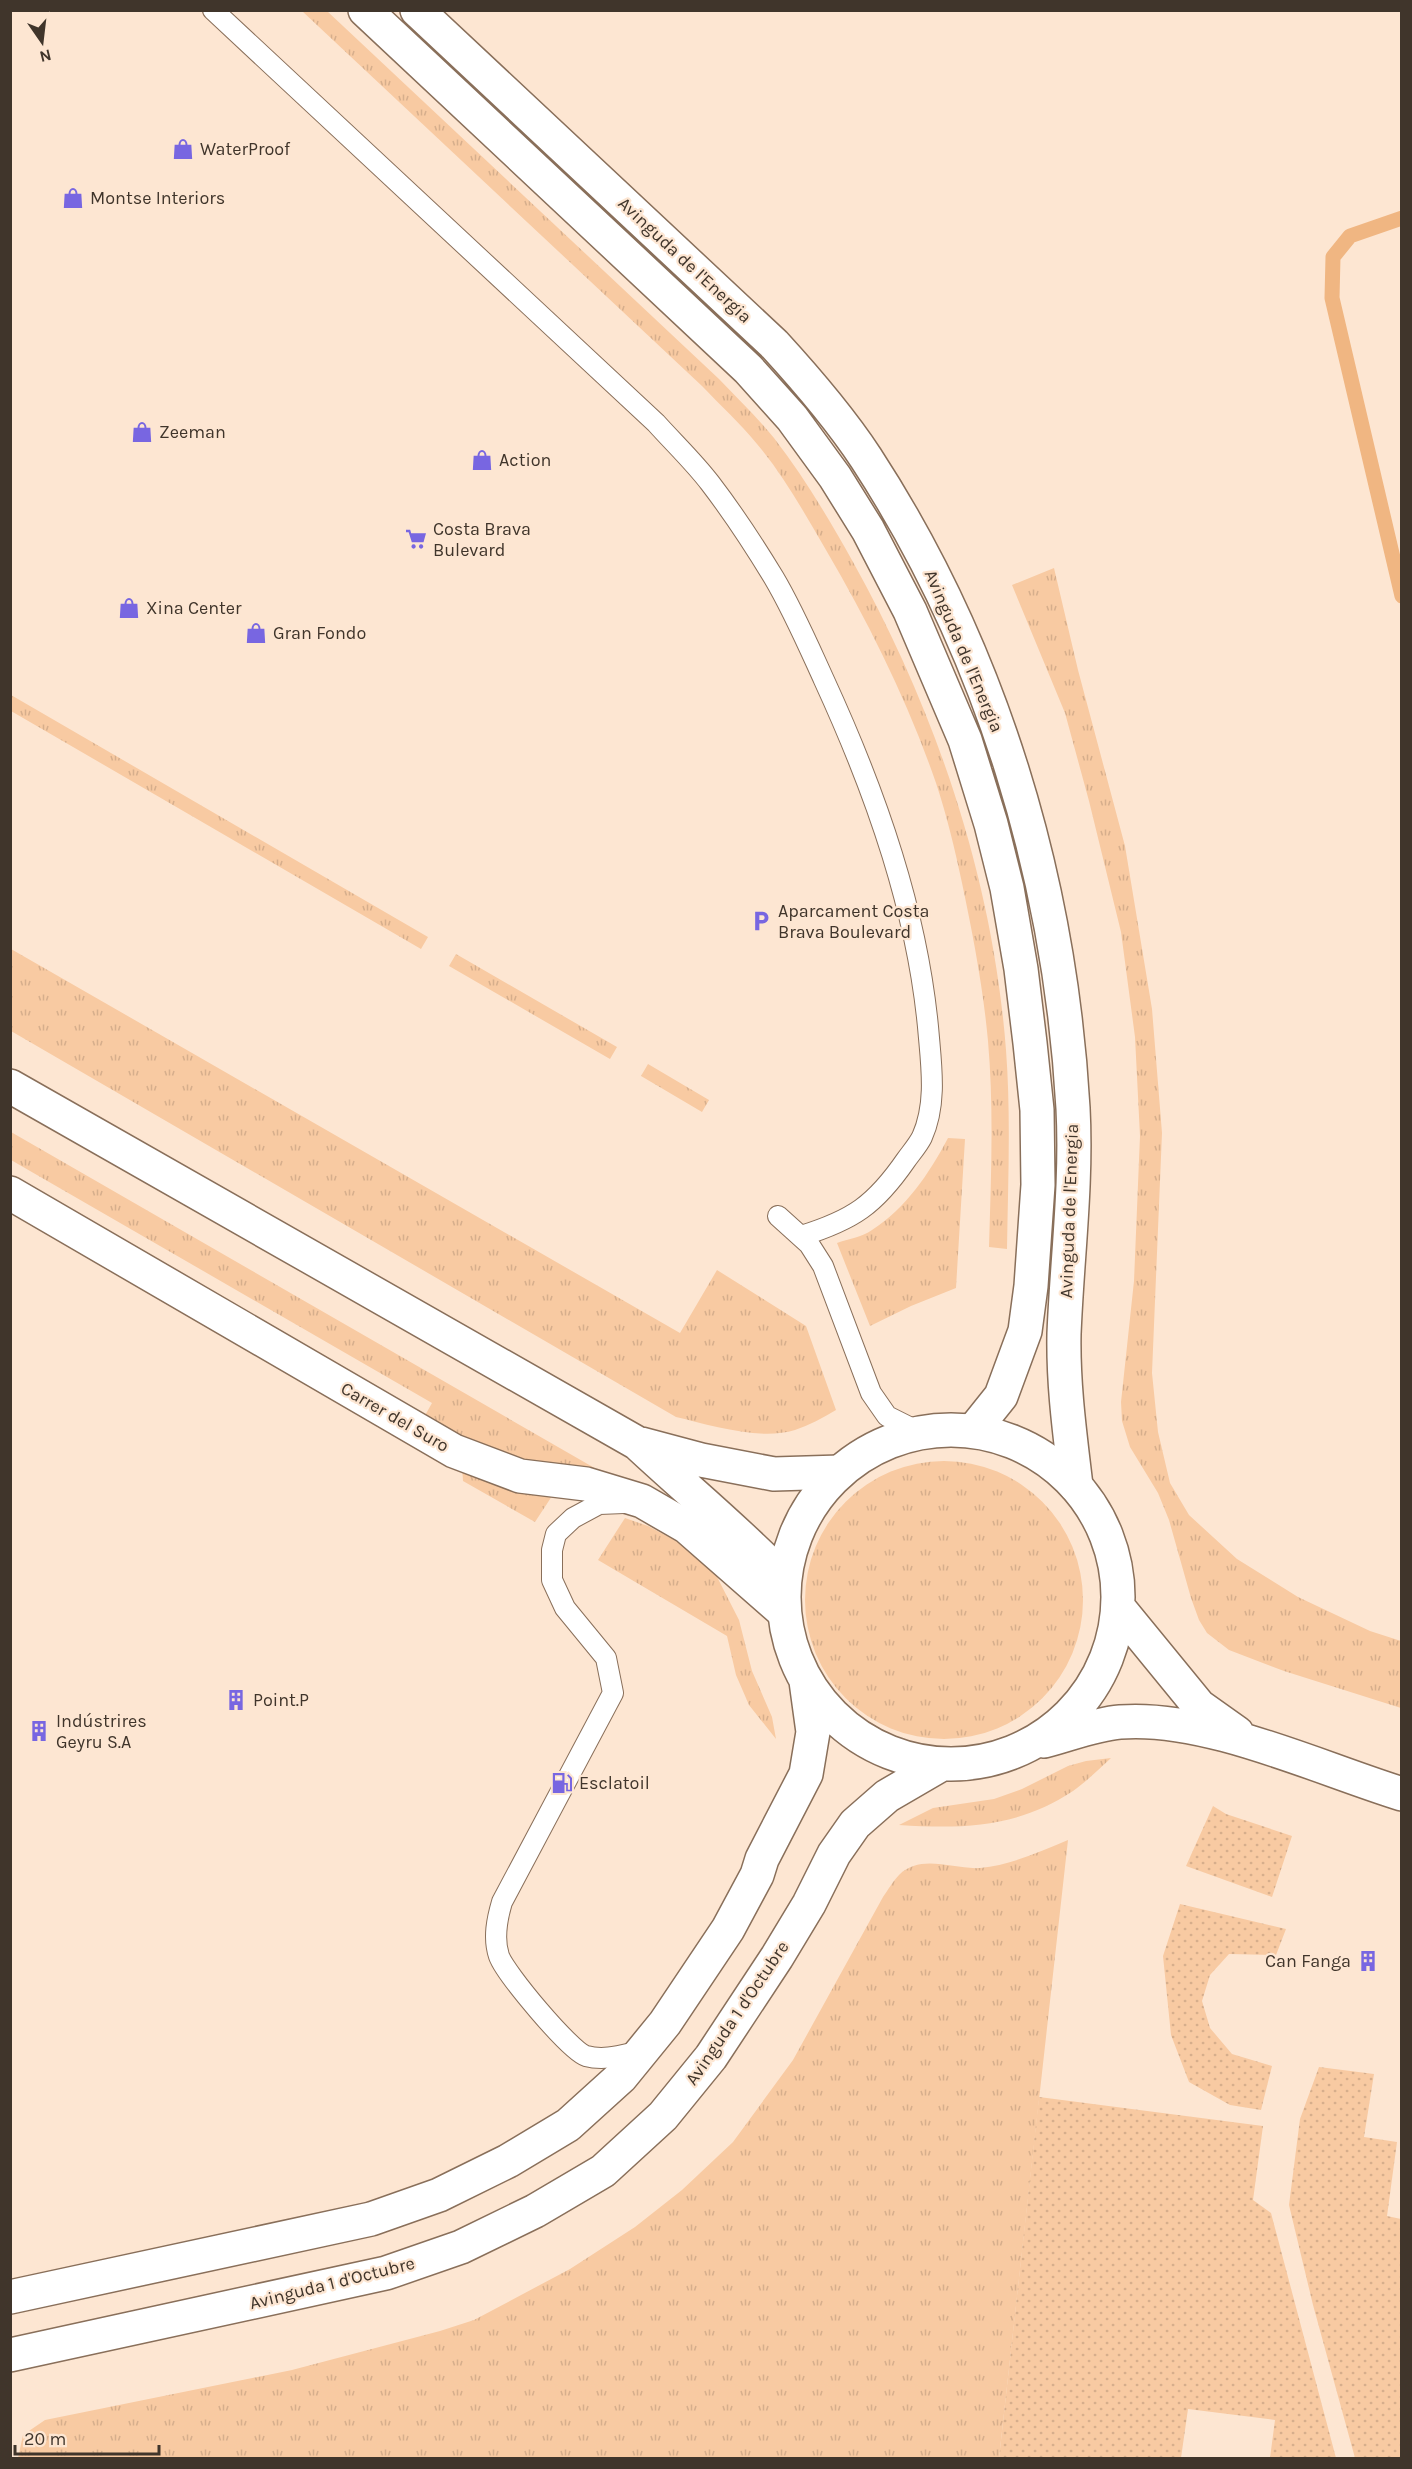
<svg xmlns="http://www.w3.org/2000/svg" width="1412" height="2469" font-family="Karla,sans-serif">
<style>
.grass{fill:url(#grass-tufts)}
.garden{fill:url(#garden-dots)}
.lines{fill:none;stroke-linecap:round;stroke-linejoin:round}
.stream{stroke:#f0b682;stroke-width:15}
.service-casing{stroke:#896f5a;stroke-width:22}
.minor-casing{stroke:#896f5a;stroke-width:36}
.tertiary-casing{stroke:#896f5a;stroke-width:36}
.secondary-casing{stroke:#896f5a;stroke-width:36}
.service{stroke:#fff;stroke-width:20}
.minor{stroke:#fff;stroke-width:33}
.tertiary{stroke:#fff;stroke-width:33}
.secondary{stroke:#fff;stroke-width:33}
.labels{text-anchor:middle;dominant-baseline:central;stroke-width:4.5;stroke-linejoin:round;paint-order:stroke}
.poi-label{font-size:18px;fill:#40352b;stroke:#fde6d2;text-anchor:start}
.street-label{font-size:18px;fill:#40352b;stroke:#fde6d2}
</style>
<defs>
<pattern id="grass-tufts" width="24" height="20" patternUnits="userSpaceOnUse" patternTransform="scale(1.5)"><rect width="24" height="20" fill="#f8caa2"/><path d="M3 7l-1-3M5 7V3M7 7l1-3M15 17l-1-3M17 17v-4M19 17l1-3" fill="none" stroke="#d6ae8c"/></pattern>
<pattern id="garden-dots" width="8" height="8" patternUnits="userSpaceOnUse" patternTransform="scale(1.5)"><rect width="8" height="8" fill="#f8caa2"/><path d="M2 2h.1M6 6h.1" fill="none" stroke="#d6ae8c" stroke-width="1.8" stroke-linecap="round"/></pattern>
</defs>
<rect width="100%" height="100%" fill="#fde6d2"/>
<path class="grass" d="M 302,11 L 327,11 L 719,379 C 737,398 757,417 774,438 C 804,477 829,519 853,562 C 936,711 993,879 1006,1050 C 1011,1116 1008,1183 1007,1249 L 989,1247 C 991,1178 994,1110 988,1041 C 983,987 973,935 962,883 C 955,850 947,816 936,783 C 908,702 870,625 826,550 C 805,514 784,476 757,444 C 740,423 720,405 702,386 Z
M 1054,568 L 1078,670 L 1125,846 L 1152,1009 L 1162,1133 L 1152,1373 L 1158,1432 L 1170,1483 L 1189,1515 L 1237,1559 L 1298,1597 L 1370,1631 L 1401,1641 L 1401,1708 L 1284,1671 L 1229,1650 L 1207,1633 L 1199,1620 L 1191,1598 L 1169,1520 L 1158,1493 L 1130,1447 L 1122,1421 L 1121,1402 L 1134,1281 L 1140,1136 L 1135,1037 L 1121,932 L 1089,801 L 1065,713 L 1012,585 Z
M 11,695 L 428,937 L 421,949 L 11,711 Z
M 11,949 L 680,1333 L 717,1270 L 806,1326 L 836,1410 C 823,1418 809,1425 795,1430 C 760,1441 710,1425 676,1417 L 11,1031 Z
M 456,954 L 617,1047 L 610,1059 L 449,966 Z
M 648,1064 L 709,1100 L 702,1112 L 641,1076 Z
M 11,1132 L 598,1470 L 595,1474 L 520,1458 L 475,1445 L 423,1419 L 432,1403 L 11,1160 Z
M 948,1138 L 965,1139 L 956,1288 L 911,1306 L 870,1326 L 837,1243 C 848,1239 862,1237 872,1230 C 906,1208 929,1174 948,1138 Z
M805 1600a139 139 0 1 1 278 0a139 139 0 1 1-278 0Z
M 462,1466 L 554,1493 L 535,1522 L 463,1481 Z
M 625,1518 L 648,1526 L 689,1548 L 713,1569 L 739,1620 L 752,1671 L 772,1717 L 776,1739 L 749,1705 L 736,1675 L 727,1636 L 598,1560 Z
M 1111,1758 C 1099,1769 1086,1782 1073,1791 C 1017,1828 963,1829 899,1825 L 933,1808 L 994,1799 L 1022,1789 L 1068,1766 L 1086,1761 Z
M 1068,1840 L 999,2458 L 18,2458 L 23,2435 L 45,2420 L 292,2370 L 440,2331 L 474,2320 L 570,2269 L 635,2227 L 682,2190 L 733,2142 L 793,2060 L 883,1897 C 888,1890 893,1881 899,1875 C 921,1853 954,1870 980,1868 C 1011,1865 1039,1852 1068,1840 Z"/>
<path class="garden" d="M 1213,1806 L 1226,1814 L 1292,1836 L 1272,1897 L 1186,1866 Z
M 1180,1904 L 1286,1929 L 1276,1955 L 1229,1954 L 1210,1975 L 1202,2001 L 1210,2028 L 1232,2054 L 1272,2066 L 1261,2110 L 1230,2105 L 1189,2082 L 1171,2035 L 1163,1956 Z
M 1319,2067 L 1374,2074 L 1364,2137 L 1397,2142 L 1387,2216 L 1401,2219 L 1401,2458 L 1355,2458 L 1313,2305 L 1289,2205 L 1300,2119 Z
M 1039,2097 L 1263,2126 L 1253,2200 L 1271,2213 L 1336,2458 L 1270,2458 L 1275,2420 L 1188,2409 L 1181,2458 L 999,2458 Z"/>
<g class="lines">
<path class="stream" d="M 1402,218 L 1350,236 L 1333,257 L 1332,298 L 1402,596"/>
<defs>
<path id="service" d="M 213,10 L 656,423 C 674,443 694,462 710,483 C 733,513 754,545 774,578 C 793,610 808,645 824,680 C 876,793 919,914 929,1038 C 932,1071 936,1106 922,1137 C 918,1145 911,1153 906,1160 C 875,1205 853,1220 801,1236
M 778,1216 L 809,1244 L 823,1266 L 871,1393 L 887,1416 L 921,1433
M 624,1503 L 599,1504 L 573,1518 L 556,1534 L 552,1550 L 552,1580 L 565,1608 L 606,1658 L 613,1693 L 502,1902 C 497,1919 493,1938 499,1956 C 505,1973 570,2051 586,2056 C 605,2061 622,2055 641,2051"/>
<path id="minor" d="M 365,10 L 748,369 L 792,418 L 835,477 L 868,530 L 910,611 L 965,740 L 991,824 L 1007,888 L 1021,969 L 1030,1043 L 1037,1110 L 1038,1185 L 1031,1286 L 1025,1331 L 1001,1396 L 973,1431
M 417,10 L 774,344 C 807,380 839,417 866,458 C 992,651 1060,879 1073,1108 C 1077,1184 1067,1258 1064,1334 C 1063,1385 1070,1435 1076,1486
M 10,1193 L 454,1451 L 520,1476 L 586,1484 L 642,1501 L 687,1527 L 784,1612"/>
<path id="tertiary" d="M 10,1086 L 637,1443 C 686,1489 738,1531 784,1579
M 641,1444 L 701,1460 L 774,1474 L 840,1472"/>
<path id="secondary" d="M784 1597a167 167 0 1 1 334 0a167 167 0 1 1-334 0Z
M 1118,1607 L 1199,1706 L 1237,1733
M 1044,1741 C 1068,1735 1095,1724 1120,1722 C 1206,1715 1318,1768 1402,1794
M 10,2297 L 371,2219 L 439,2195 L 508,2161 L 568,2125 L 621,2077 L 665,2023 L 728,1929 L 757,1875 L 762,1859 L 806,1774 L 813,1732 L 806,1681
M 10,2355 L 386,2273 L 461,2247 L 535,2211 L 603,2171 L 663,2116 L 711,2057 L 777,1957 L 809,1904 L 834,1854 L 855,1824 L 887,1796 L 942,1764"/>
</defs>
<use href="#service" class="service-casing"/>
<use href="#minor" class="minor-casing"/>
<use href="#tertiary" class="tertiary-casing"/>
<use href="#secondary" class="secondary-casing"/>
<use href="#service" class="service"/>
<use href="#minor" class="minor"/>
<use href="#tertiary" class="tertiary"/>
<use href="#secondary" class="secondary"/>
</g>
<defs>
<symbol id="shop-bare" viewBox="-9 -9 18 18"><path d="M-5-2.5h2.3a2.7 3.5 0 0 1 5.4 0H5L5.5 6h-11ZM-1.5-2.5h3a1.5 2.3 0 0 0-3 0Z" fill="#7866e1" stroke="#fde6d2" stroke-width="2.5" paint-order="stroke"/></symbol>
<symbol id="supermarket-bare" viewBox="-9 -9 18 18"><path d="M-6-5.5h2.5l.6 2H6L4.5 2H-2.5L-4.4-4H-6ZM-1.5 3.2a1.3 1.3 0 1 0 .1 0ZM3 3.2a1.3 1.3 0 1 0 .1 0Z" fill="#7866e1" stroke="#fde6d2" stroke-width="2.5" paint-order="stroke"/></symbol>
<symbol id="parking-bare" viewBox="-9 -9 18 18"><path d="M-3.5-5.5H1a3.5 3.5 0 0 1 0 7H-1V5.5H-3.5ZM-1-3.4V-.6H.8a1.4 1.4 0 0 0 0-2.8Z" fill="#7866e1" stroke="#fde6d2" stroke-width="2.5" paint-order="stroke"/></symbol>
<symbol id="building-bare" viewBox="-9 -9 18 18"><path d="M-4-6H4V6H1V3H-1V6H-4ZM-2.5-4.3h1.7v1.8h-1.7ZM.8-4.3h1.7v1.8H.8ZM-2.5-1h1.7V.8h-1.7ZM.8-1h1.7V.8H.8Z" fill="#7866e1" stroke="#fde6d2" stroke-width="2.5" paint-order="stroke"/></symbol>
<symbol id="fuel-bare" viewBox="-9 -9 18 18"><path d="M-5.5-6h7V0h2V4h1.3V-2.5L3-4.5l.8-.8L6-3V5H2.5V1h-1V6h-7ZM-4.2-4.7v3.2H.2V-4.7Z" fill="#7866e1" stroke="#fde6d2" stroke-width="2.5" paint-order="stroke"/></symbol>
</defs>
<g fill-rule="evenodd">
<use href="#shop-bare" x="168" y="134" width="30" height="30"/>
<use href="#shop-bare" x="58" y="183" width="30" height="30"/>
<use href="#shop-bare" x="127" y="417" width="30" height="30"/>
<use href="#shop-bare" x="467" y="445" width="30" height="30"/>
<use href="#supermarket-bare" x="401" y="524" width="30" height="30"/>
<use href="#shop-bare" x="114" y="593" width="30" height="30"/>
<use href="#shop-bare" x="241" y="618" width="30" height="30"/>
<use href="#parking-bare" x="746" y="906" width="30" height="30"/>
<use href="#building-bare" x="221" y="1685" width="30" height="30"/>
<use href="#building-bare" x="24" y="1716" width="30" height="30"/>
<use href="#fuel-bare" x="547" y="1768" width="30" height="30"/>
<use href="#building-bare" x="1353" y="1946" width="30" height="30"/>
</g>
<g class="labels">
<g class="poi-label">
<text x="200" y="149">WaterProof</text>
<text x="90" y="198">Montse Interiors</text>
<text x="159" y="432">Zeeman</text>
<text x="499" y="460">Action</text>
<text x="433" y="529">Costa Brava<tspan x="433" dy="21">Bulevard</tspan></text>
<text x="146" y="608">Xina Center</text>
<text x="273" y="633">Gran Fondo</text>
<text x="778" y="911">Aparcament Costa<tspan x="778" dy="21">Brava Boulevard</tspan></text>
<text x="253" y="1700">Point.P</text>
<text x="56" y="1721">Indústrires<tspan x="56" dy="21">Geyru S.A</tspan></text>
<text x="579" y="1783">Esclatoil</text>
<text x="1351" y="1961" text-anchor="end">Can Fanga</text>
</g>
<g class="street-label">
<text transform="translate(685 260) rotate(43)">Avinguda de l'Energia</text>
<text transform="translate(964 651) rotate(67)">Avinguda de l'Energia</text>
<text transform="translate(1069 1211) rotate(-88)">Avinguda de l'Energia</text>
<text transform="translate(395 1417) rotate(30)">Carrer del Suro</text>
<text transform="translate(737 2013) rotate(-56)">Avinguda 1 d'Octubre</text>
<text transform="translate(332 2283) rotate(-14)">Avinguda 1 d'Octubre</text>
</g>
</g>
<rect width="1412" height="2469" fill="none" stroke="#40352b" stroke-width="24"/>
<g transform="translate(42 42) rotate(166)" stroke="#fde6d2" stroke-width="4.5" paint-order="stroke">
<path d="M0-4.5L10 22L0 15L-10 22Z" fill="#40352b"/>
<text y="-9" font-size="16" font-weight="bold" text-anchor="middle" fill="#40352b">N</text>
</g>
<path d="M15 2445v9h144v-9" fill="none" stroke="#40352b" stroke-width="3"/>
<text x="24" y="2445" font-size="18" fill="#40352b" stroke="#fde6d2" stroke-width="4.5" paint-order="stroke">20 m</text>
</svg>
